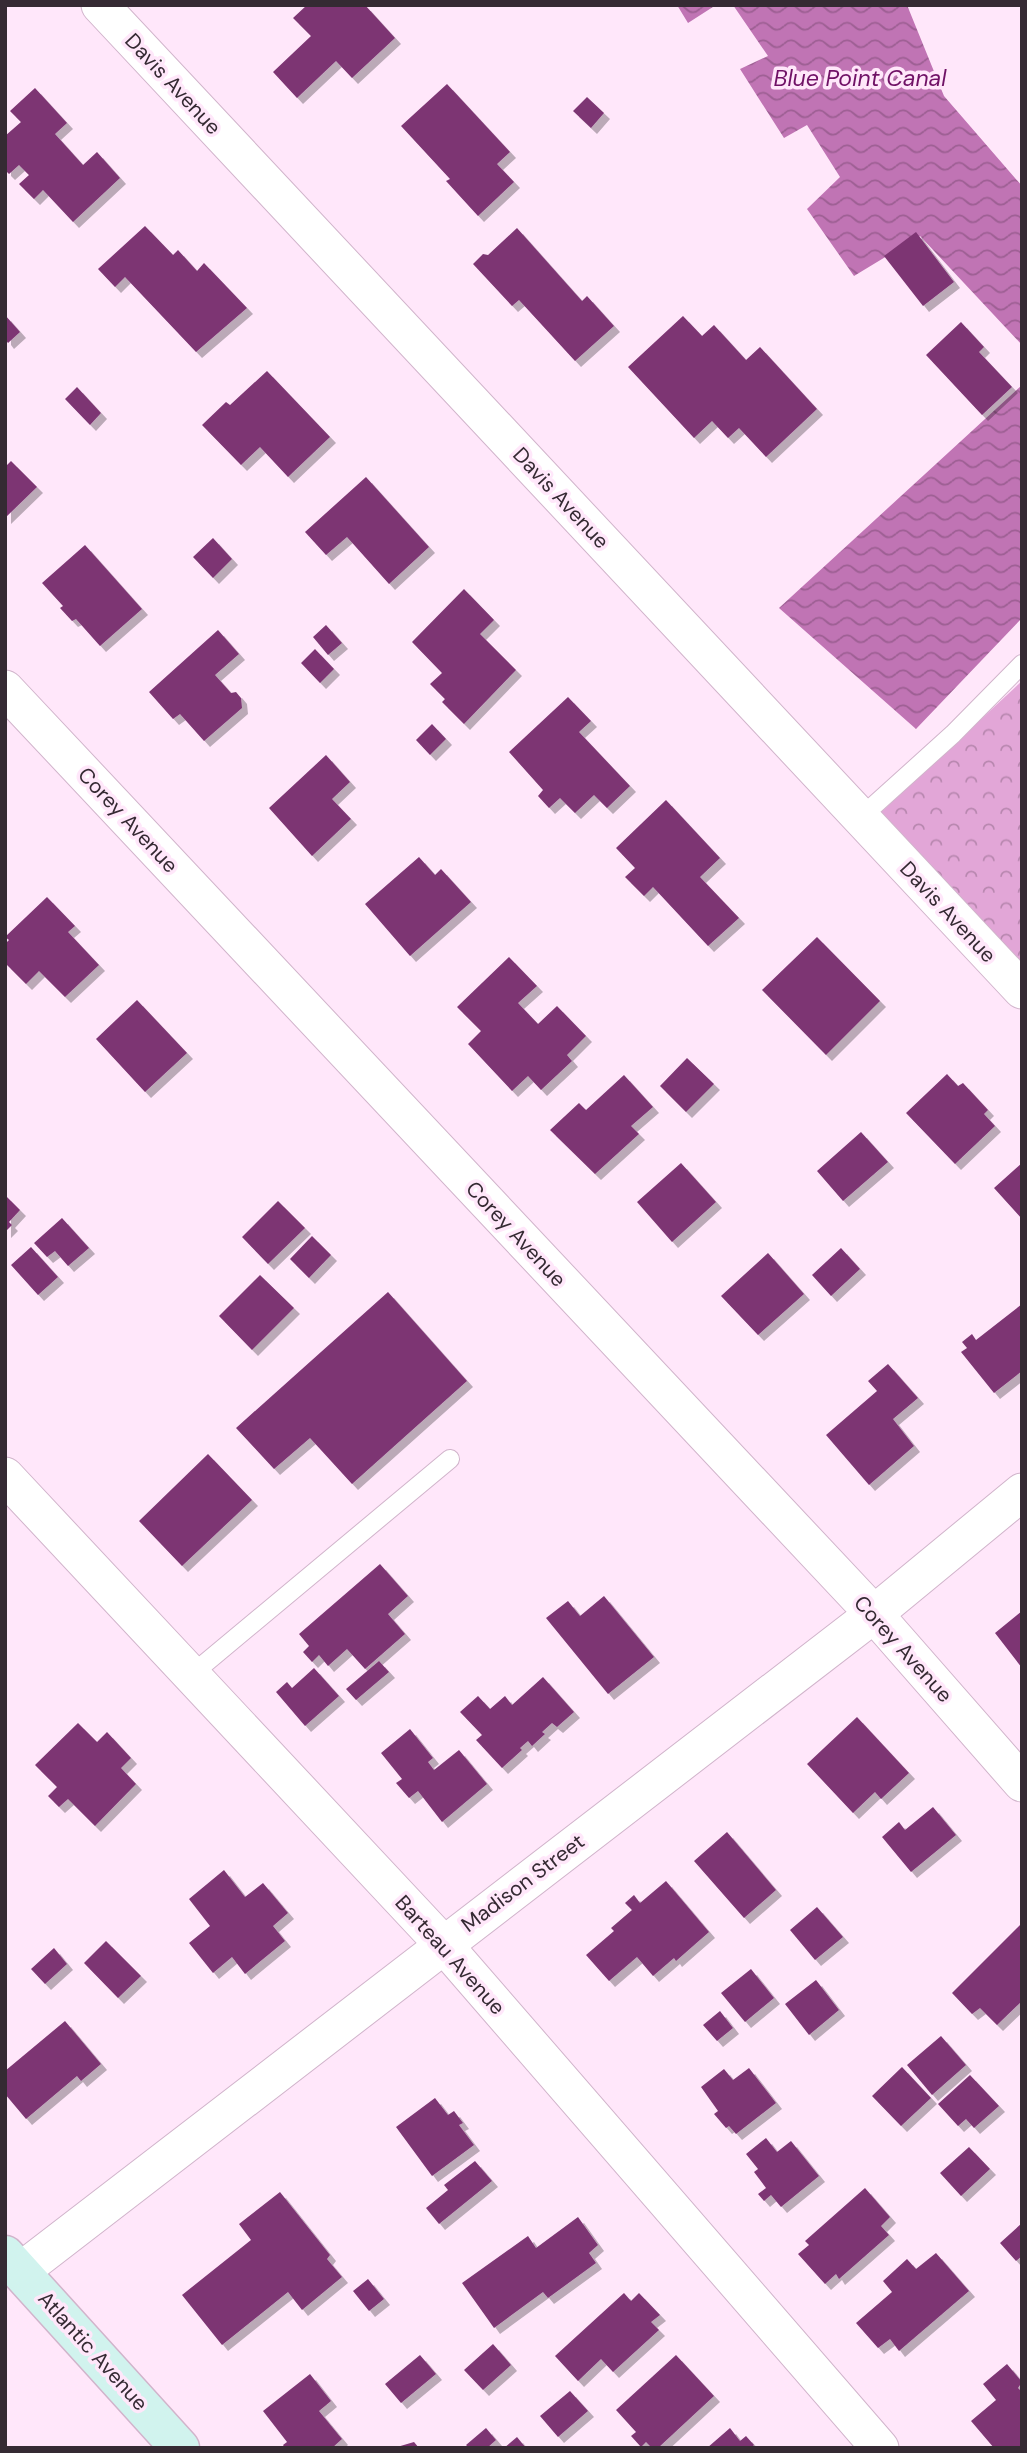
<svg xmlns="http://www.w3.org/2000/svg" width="1027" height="2453" font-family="'DM Sans',sans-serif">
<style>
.forest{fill:url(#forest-crowns)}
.water{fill:url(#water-waves)}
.building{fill:#7d3673;filter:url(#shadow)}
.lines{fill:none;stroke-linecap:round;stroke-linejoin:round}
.lane-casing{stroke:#d1b4cb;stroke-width:20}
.street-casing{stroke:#d1b4cb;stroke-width:39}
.secondary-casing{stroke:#d1b4cb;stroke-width:41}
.lane{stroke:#fff;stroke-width:18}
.street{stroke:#fff;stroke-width:37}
.secondary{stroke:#d1f3ee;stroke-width:38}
.labels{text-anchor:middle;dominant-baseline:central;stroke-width:7;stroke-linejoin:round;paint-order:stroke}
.street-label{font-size:21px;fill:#352a33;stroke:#ffe7fa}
.water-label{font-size:23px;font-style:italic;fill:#701266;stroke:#ffe7fa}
</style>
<defs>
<pattern id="forest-crowns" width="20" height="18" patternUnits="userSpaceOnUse" patternTransform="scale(1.75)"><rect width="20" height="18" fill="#e2a6d7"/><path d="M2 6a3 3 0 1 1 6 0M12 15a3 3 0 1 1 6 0" fill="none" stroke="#b887af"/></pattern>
<pattern id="water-waves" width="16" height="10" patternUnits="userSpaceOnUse" patternTransform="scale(1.75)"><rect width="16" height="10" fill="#c074b4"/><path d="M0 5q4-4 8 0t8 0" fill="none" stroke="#9d5f93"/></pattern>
<filter id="shadow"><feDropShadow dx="6" dy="6" stdDeviation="0" flood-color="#0004"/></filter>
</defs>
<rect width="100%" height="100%" fill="#ffe7fa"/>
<path class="forest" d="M 1022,681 L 1022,971 L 878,815 Z"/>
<path class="water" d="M 677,5 L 716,5 L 688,23 Z
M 733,5 L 907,5 L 944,96 L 1022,186 L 1022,345 L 920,236 L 854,276 L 807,209 L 840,177 L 807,125 L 784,138 L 740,69 L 768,56 Z
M 1022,385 L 1022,618 L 916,729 L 779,608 Z"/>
<path class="building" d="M 307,5 L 365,5 L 395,38 L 352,78 L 336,61 L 297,98 L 273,72 L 311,36 L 293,18 Z
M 447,84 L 510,152 L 497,164 L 514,182 L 478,216 L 446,181 L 450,179 L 401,126 Z
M 35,88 L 67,123 L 55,134 L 83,165 L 97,152 L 120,178 L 73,222 L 43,190 L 34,199 L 19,184 L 29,175 L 19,165 L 9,174 L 5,170 L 5,136 L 21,122 L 10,111 Z
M 587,97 L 604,113 L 591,128 L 573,111 Z
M 145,226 L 173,255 L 178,250 L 197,271 L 204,263 L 247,308 L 196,352 L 125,277 L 115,287 L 98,269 Z
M 517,228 L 582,301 L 587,296 L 614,326 L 575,361 L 519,300 L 512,306 L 473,264 L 483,254 L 488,255 Z
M 916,232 L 954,282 L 923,306 L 884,256 Z
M 5,315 L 20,332 L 8,343 L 5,339 Z
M 683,316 L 702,336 L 714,325 L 746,360 L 760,347 L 817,409 L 766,457 L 739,428 L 728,438 L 712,421 L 694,438 L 628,367 Z
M 961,322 L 984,347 L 979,352 L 1012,387 L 982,415 L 926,355 Z
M 267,371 L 330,437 L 288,477 L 260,447 L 241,465 L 202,425 L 226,402 L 230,405 Z
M 77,387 L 101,413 L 90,425 L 65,399 Z
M 11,461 L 37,487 L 5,518 L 5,467 Z
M 366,477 L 429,547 L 389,584 L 347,537 L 326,555 L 305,532 Z
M 213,538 L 232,559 L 213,578 L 193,557 Z
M 85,545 L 142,609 L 100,646 L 76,619 L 72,621 L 60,608 L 63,606 L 42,583 Z
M 464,589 L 494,620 L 480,634 L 516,670 L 464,724 L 442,702 L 445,699 L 430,684 L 442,673 L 412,642 Z
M 326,625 L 342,643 L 328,655 L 313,637 Z
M 218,630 L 239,654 L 215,675 L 231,693 L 236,692 L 241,698 L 242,708 L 204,741 L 180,714 L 173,719 L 149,692 Z
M 315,649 L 334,669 L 320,683 L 301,663 Z
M 568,697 L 591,721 L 579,732 L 630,786 L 607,808 L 594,795 L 575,813 L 560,798 L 549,808 L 538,796 L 543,790 L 509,752 Z
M 432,724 L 446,739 L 430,755 L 416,740 Z
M 326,755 L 350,782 L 332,799 L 351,819 L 312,856 L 269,808 Z
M 666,800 L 720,858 L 700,877 L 739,918 L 708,946 L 653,887 L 644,896 L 625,877 L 635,868 L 616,848 Z
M 419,857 L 435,875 L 441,869 L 471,902 L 410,956 L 365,904 Z
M 47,897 L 75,926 L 68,932 L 99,965 L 65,997 L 39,971 L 26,984 L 5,963 L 5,944 L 9,940 L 5,937 Z
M 817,937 L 880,1001 L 826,1055 L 762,990 Z
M 509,957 L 537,986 L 518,1003 L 538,1024 L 557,1006 L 586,1036 L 567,1055 L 572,1061 L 541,1090 L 528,1076 L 512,1091 L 468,1044 L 481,1031 L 457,1007 Z
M 137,1000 L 187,1053 L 145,1092 L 96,1039 Z
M 687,1058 L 714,1084 L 686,1112 L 660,1086 Z
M 947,1074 L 958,1086 L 963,1083 L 988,1110 L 984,1114 L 995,1126 L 955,1164 L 906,1113 Z
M 624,1075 L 653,1107 L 631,1126 L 639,1134 L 595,1174 L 550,1130 L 579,1103 L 586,1110 Z
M 861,1132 L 888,1162 L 843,1201 L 817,1171 Z
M 681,1163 L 716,1202 L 672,1242 L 637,1202 Z
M 1022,1163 L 1022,1219 L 994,1188 Z
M 5,1195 L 20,1210 L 9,1222 L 12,1225 L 5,1232 Z
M 278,1201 L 305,1228 L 268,1264 L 242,1237 Z
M 62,1218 L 89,1248 L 68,1266 L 55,1251 L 47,1257 L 34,1243 Z
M 312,1236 L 331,1255 L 309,1278 L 290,1259 Z
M 31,1247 L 58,1277 L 38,1295 L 11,1265 Z
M 841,1248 L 860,1269 L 831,1296 L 812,1275 Z
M 768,1253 L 804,1294 L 758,1335 L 721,1296 Z
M 260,1275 L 294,1308 L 252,1350 L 219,1316 Z
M 388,1292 L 467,1381 L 352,1484 L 310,1438 L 274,1469 L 236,1428 Z
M 1022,1304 L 1022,1371 L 994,1393 L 961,1352 L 967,1348 L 962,1342 L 972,1334 L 976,1340 Z
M 888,1364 L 918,1398 L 893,1419 L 914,1446 L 869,1485 L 826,1435 L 877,1391 L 868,1381 Z
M 208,1454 L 252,1500 L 182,1566 L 139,1521 Z
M 380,1564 L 408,1596 L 388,1614 L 405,1634 L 365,1669 L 347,1649 L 328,1666 L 319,1655 L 312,1662 L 303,1652 L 309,1646 L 299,1634 Z
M 604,1596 L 654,1657 L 608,1694 L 546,1618 L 568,1601 L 580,1616 Z
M 1022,1611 L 1022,1668 L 995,1633 Z
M 379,1661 L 389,1672 L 356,1700 L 346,1689 Z
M 314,1668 L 339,1696 L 305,1726 L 276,1692 L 287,1682 L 292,1688 Z
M 543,1677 L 574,1712 L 557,1727 L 552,1723 L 542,1732 L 545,1734 L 532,1746 L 528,1741 L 520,1748 L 522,1750 L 502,1768 L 476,1740 L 482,1735 L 460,1712 L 478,1696 L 490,1709 L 505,1696 L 512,1705 Z
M 857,1717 L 909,1773 L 881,1799 L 875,1792 L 853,1813 L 807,1764 Z
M 78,1723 L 97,1742 L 107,1732 L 131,1758 L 121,1768 L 136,1784 L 95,1826 L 68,1799 L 59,1807 L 48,1796 L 57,1787 L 35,1765 Z
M 410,1729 L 433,1758 L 428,1762 L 434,1770 L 459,1750 L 487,1784 L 442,1822 L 418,1791 L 409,1798 L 396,1783 L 402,1779 L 381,1753 Z
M 933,1807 L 956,1835 L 911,1872 L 882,1837 L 899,1822 L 905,1830 Z
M 727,1832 L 776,1890 L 744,1918 L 694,1861 Z
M 224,1870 L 245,1897 L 263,1883 L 288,1913 L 273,1926 L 285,1941 L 245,1974 L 232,1957 L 213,1973 L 189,1943 L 210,1926 L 189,1899 Z
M 666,1881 L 709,1932 L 676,1961 L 674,1958 L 653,1976 L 637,1957 L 609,1981 L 586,1955 L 614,1931 L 611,1928 L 632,1910 L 625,1903 L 634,1895 L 640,1903 Z
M 817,1907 L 843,1937 L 815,1960 L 790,1930 Z
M 1022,1923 L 1022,2001 L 997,2025 L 980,2008 L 972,2014 L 952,1993 Z
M 106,1941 L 141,1976 L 118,1998 L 84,1963 Z
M 54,1948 L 67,1964 L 45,1984 L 31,1969 Z
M 751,1969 L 774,1998 L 745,2022 L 721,1993 Z
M 816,1980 L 839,2010 L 809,2035 L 785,2004 Z
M 720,2011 L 733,2028 L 717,2041 L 703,2025 Z
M 65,2021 L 101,2064 L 81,2081 L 77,2076 L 26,2119 L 5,2094 L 5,2071 Z
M 941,2036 L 966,2065 L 932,2095 L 907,2065 Z
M 902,2067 L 931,2098 L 901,2126 L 872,2096 Z
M 749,2068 L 776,2103 L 736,2134 L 729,2126 L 726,2128 L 714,2114 L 718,2111 L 701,2087 L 724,2069 L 733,2080 Z
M 970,2075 L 999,2106 L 974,2128 L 966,2119 L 958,2126 L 938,2104 Z
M 435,2098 L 448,2115 L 454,2111 L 463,2123 L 459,2125 L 474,2145 L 432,2176 L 396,2127 Z
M 766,2138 L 777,2152 L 791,2141 L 819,2176 L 781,2207 L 771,2195 L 764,2201 L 758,2194 L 766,2188 L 754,2172 L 758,2169 L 746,2154 Z
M 969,2147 L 990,2169 L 961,2196 L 940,2173 Z
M 475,2161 L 492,2181 L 439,2224 L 426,2208 L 448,2190 L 444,2185 Z
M 865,2188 L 890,2217 L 881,2226 L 889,2235 L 839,2279 L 836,2274 L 825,2284 L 798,2254 L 809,2245 L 805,2241 Z
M 280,2192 L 330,2255 L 327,2259 L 342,2277 L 302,2310 L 288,2292 L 222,2345 L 182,2295 L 251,2240 L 239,2224 Z
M 578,2217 L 598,2245 L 589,2253 L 596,2263 L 548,2298 L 543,2292 L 494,2328 L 462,2283 L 528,2236 L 536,2248 Z
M 1022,2223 L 1022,2256 L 1016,2261 L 1000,2243 Z
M 936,2253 L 969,2291 L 899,2351 L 890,2339 L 878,2348 L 856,2323 L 892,2292 L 883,2281 L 907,2259 L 916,2269 Z
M 368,2279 L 384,2299 L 369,2311 L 353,2291 Z
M 624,2293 L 631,2301 L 639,2293 L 660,2315 L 651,2322 L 659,2330 L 613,2372 L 601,2359 L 578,2381 L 555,2356 Z
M 493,2344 L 511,2365 L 483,2390 L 464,2370 Z
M 420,2355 L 436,2374 L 401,2403 L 385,2384 Z
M 676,2355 L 714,2396 L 658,2448 L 652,2448 L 646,2442 L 641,2447 L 631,2436 L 636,2432 L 616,2410 Z
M 1007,2364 L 1022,2382 L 1018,2388 L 1022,2392 L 1022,2448 L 994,2448 L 971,2421 L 996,2400 L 983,2384 Z
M 310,2374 L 331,2401 L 319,2411 L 342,2439 L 332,2448 L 285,2448 L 283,2445 L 287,2442 L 263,2411 Z
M 570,2391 L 588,2411 L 558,2437 L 540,2416 Z
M 486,2428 L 496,2440 L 487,2448 L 469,2448 L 466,2445 Z
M 730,2428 L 740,2441 L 746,2436 L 754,2445 L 751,2448 L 707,2448 Z
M 517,2437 L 526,2448 L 504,2448 Z
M 414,2442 L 419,2448 L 397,2448 L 397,2447 Z"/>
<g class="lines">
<defs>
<path id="lane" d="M 860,818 L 953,734 L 1022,664
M 191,1675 L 450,1459"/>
<path id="street" d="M 100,5 L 1022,990
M 5,689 L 874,1614 L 1022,1783
M 5,1476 L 443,1944 L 880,2448
M 21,2271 L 874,1614 L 1022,1492"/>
<path id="secondary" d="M 5,2255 L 180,2448"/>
</defs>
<use href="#lane" class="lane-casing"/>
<use href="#street" class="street-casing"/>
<use href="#secondary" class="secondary-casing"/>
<use href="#lane" class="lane"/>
<use href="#street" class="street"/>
<use href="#secondary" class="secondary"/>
</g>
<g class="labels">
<g class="street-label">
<text transform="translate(173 84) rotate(47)">Davis Avenue</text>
<text transform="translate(561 498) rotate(47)">Davis Avenue</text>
<text transform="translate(128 820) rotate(47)">Corey Avenue</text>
<text transform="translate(948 912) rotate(47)">Davis Avenue</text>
<text transform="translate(516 1234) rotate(47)">Corey Avenue</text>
<text transform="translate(903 1649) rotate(48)">Corey Avenue</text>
<text transform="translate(523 1883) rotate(-37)">Madison Street</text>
<text transform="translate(450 1955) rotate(48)">Barteau Avenue</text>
<text transform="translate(93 2351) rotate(48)">Atlantic Avenue</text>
</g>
<g class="water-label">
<text x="860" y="78">Blue Point Canal</text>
</g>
</g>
<rect width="1027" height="2453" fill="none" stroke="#352a33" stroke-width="14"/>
</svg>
